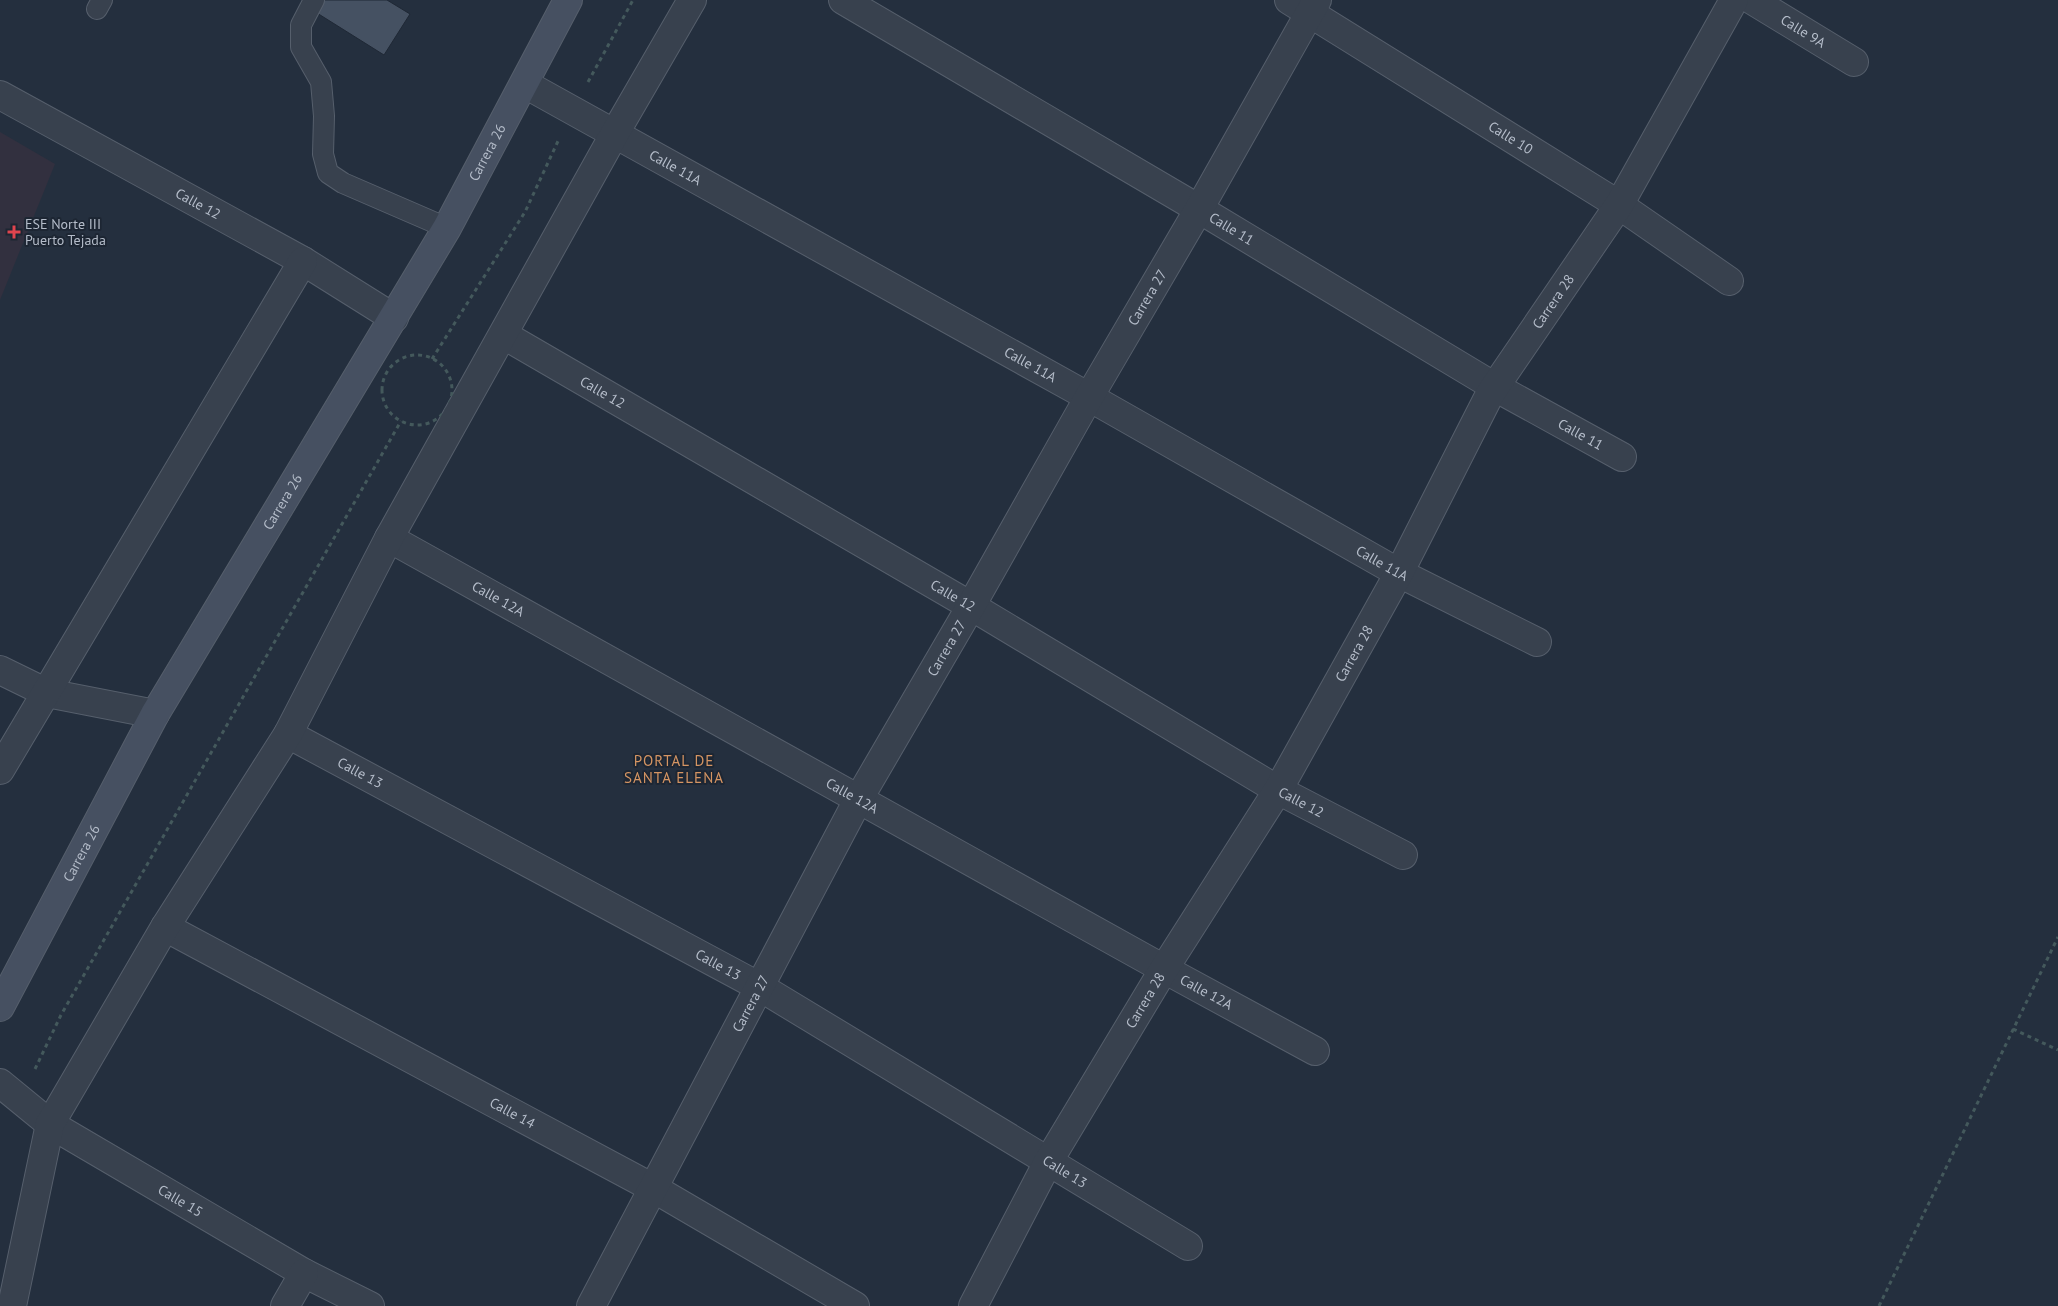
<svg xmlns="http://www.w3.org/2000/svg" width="2058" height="1306" font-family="'PT Sans',sans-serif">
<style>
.medical{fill:#32303f}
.building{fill:#455162;stroke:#1f2835}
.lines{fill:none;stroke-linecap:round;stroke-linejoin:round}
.service-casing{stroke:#565f6c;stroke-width:22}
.minor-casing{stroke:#565f6c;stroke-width:30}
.secondary-casing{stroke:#565f6c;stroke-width:30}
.path{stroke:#44595c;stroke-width:3;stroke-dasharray:4 4;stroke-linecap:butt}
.service{stroke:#38414e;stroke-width:20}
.minor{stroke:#38414e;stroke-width:28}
.secondary{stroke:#465061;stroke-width:28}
.health-dot{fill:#e0444e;stroke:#1d2633;stroke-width:2}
.labels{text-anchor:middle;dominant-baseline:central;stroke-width:4;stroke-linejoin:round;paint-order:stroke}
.street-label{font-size:14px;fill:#b4bcc9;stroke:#1d2633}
.poi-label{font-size:14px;fill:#b4bcc9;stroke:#1d2633;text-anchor:start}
.neighbourhood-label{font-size:15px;letter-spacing:1px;fill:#d59563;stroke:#1d2633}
</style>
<rect width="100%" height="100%" fill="#242f3e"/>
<path class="medical" d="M 0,132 L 55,164 L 0,300 Z"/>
<path class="building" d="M 303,0 L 387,0 L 410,14 L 384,55 L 301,3 Z"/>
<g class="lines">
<defs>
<path id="service" d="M 314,0 L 301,25 L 301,47 L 321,82 L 324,116 L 323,154 L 328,173 L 343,183 L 447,228
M 97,9 L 102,0"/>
<g id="minor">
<path id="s1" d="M 843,0 L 1199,209 L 1495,387 L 1622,457"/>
<path id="s2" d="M 1289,0 L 1619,205 L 1729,281"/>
<path id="s3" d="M 1752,0 L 1854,62"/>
<path id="s4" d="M 525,84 L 1089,397 L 1399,573 L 1537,642"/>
<path id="s5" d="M 0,95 L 303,261 L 394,318"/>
<path id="s6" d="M 504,335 L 971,606 L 1278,790 L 1403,855"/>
<path id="s7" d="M 389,538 L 1164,969 L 1315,1051"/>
<path d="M 0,670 L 47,693 L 155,714"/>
<path id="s8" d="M 288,734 L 760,987 L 1188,1246"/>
<path d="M 0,770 L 303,261"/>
<path id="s9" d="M 165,927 L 653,1188 L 855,1306"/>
<path id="s10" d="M 0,1083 L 50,1124 L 304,1273 L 370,1306"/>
<path d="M 12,1306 L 50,1124 L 165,927 L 288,734 L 389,538 L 615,133 L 692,0"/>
<path d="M 285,1306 L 304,1273"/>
<path id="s11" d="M 591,1306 L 858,800 L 971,606 L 1089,397 L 1199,209 L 1317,0"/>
<path id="s12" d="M 973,1306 L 1048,1162 L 1164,969 L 1278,790 L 1399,573 L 1490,394 L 1619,205 L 1734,0"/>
</g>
<g id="secondary">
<path id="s13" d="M 0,1007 L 155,714 L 447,228 L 568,0"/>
</g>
</defs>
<use href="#service" class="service-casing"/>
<use href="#minor" class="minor-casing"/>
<use href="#secondary" class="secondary-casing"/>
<path class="path" d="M 588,82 L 633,0
M382 390a35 35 0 1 1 70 0a35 35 0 1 1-70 0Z
M 432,359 L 525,212 L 559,139
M 2013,1029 L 2058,1050
M 35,1069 L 61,1015 L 401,421
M 1879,1306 L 2058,937"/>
<use href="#service" class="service"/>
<use href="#minor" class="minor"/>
<use href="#secondary" class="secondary"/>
</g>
<path class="health-dot" d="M11.5 224.5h5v5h5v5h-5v5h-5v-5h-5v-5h5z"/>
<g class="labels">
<g class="street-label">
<text stroke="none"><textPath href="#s3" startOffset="60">Calle 9A</textPath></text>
<text stroke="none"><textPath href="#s2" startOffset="261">Calle 10</textPath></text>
<text stroke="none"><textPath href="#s13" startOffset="984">Carrera 26</textPath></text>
<text stroke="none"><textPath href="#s4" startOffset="172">Calle 11A</textPath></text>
<text stroke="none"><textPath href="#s5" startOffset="226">Calle 12</textPath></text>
<text stroke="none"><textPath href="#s1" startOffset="451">Calle 11</textPath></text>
<text stroke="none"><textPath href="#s11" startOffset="1152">Carrera 27</textPath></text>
<text stroke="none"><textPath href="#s12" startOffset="1161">Carrera 28</textPath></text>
<text stroke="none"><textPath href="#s4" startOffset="578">Calle 11A</textPath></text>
<text stroke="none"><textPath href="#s6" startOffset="114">Calle 12</textPath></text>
<text stroke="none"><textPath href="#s1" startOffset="856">Calle 11</textPath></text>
<text stroke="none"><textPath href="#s13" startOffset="579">Carrera 26</textPath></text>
<text stroke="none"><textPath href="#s4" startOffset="982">Calle 11A</textPath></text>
<text stroke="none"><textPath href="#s6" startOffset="519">Calle 12</textPath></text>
<text stroke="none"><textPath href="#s7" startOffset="125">Calle 12A</textPath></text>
<text stroke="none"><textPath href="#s11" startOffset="748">Carrera 27</textPath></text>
<text stroke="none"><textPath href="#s12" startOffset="756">Carrera 28</textPath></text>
<text stroke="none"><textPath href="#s8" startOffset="82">Calle 13</textPath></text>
<text stroke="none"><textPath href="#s7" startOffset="530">Calle 12A</textPath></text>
<text stroke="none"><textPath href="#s6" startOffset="924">Calle 12</textPath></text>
<text stroke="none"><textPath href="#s13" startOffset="174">Carrera 26</textPath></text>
<text stroke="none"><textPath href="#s8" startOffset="488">Calle 13</textPath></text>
<text stroke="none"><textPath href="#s7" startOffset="935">Calle 12A</textPath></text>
<text stroke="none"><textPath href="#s12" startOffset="351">Carrera 28</textPath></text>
<text stroke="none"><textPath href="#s11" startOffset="342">Carrera 27</textPath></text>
<text stroke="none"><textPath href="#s9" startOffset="394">Calle 14</textPath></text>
<text stroke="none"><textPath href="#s8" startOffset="892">Calle 13</textPath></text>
<text stroke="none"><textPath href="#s10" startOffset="216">Calle 15</textPath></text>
</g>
<g class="poi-label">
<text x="25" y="224">ESE Norte III<tspan x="25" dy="16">Puerto Tejada</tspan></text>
</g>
<g class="neighbourhood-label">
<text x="674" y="760">PORTAL DE<tspan x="674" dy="17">SANTA ELENA</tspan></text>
</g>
</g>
</svg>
